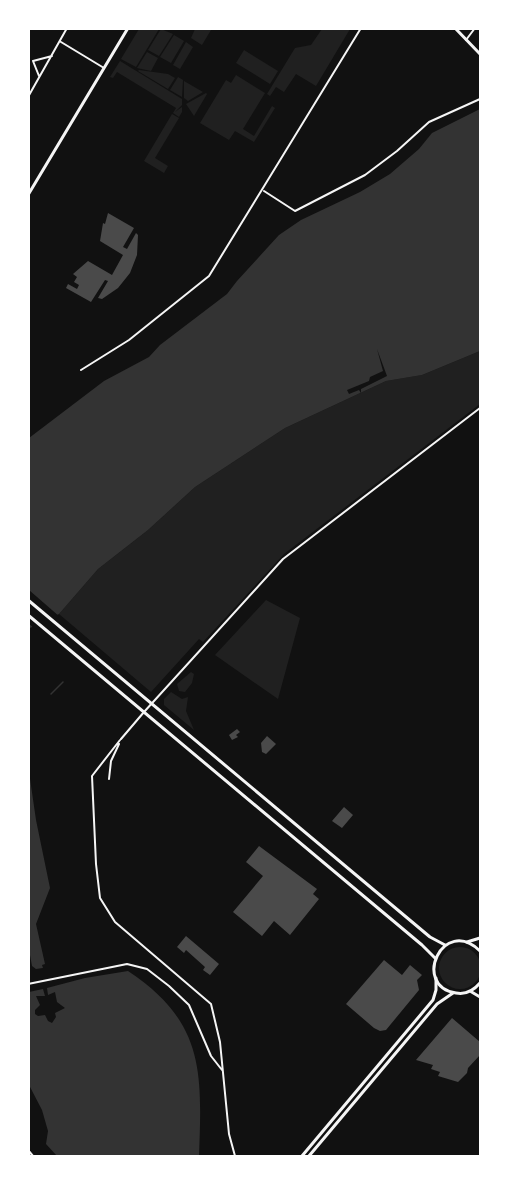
<svg xmlns="http://www.w3.org/2000/svg" width="509" height="1185" font-family="'Golos Text',sans-serif">
<style>
.green{fill:#202020}
.water{fill:#333}
.pier{fill:#111}
.lines{fill:none;stroke-linecap:round;stroke-linejoin:round}
.stream{stroke:#333;stroke-width:1.5}
.building{fill:#4a4a4a}
.minor{stroke:#f5f5f5;stroke-width:2}
.tertiary{stroke:#f5f5f5;stroke-width:2}
.secondary{stroke:#f5f5f5;stroke-width:3}
.primary{stroke:#f5f5f5;stroke-width:3}
</style>
<rect width="100%" height="100%" fill="#111"/>
<path class="green" d="M 139,29 L 159,29 L 136,67 L 121,59 Z
M 161,29 L 173,34 L 159,56 L 148,50 Z
M 195,29 L 211,30 L 202,45 L 191,38 Z
M 322,29 L 350,29 L 316,86 L 296,74 L 284,92 L 276,87 L 270,96 L 267,94 L 295,48 L 311,45 Z
M 174,35 L 184,41 L 171,63 L 160,57 Z
M 186,42 L 193,47 L 180,69 L 173,65 Z
M 244,50 L 278,71 L 270,84 L 236,63 Z
M 147,52 L 158,58 L 151,71 L 137,68 Z
M 120,61 L 182,99 L 182,105 L 175,112 L 182,107 L 182,112 L 179,117 L 173,113 L 176,108 L 117,72 L 113,78 L 110,77 Z
M 139,70 L 168,74 L 175,78 L 168,89 L 138,71 Z
M 236,75 L 265,93 L 243,129 L 254,136 L 272,106 L 275,108 L 254,142 L 235,131 L 229,140 L 200,123 L 226,80 L 231,83 Z
M 178,77 L 183,80 L 182,97 L 170,90 Z
M 184,81 L 203,92 L 188,101 L 184,98 Z
M 206,93 L 207,94 L 194,116 L 186,104 Z
M 172,114 L 179,118 L 155,158 L 168,166 L 164,173 L 144,161 Z
M 480,351 L 480,404 L 284,554 L 203,642 L 199,639 L 151,692 L 59,614 L 98,569 L 148,530 L 195,487 L 285,428 L 386,381 L 422,375 Z
M 266,600 L 300,618 L 278,699 L 215,655 Z
M 191,672 L 194,674 L 192,683 L 185,692 L 179,691 L 177,684 Z
M 171,692 L 182,699 L 188,697 L 186,711 L 194,730 L 164,705 L 164,699 Z
M439 968a21 21 0 1 1 42 0a21 21 0 1 1-42 0Z"/>
<path class="water" d="M 480,109 L 480,351 L 422,375 L 386,381 L 285,428 L 195,487 L 148,530 L 98,569 L 59,614 L 30,628 L 29,632 L 29,438 L 104,381 L 149,357 L 160,345 L 227,294 L 237,281 L 279,235 L 301,220 L 360,192 L 390,174 L 419,149 L 432,133 Z
M 28,765 L 36,820 L 50,888 L 36,924 L 45,964 L 42,965 L 43,968 L 36,969 L 32,966 L 28,944 Z
M 128,971 C 205,1022 202,1073 199,1156 L 57,1156 L 46,1144 L 48,1131 L 42,1110 L 29,1085 L 29,992 L 43,989 L 45,996 L 36,996 L 40,1005 L 35,1010 L 35,1014 L 38,1016 L 45,1015 L 48,1021 L 52,1023 L 56,1017 L 55,1013 L 65,1008 L 57,1002 L 55,992 L 48,995 L 47,988 L 85,978 Z"/>
<path class="pier" d="M 377,349 L 387,376 L 361,389 L 361,393 L 359,390 L 349,394 L 347,390 L 369,381 L 370,377 L 383,371 Z
M 29,590 L 60,617 L 35,629 L 28,623 Z"/>
<g class="lines">
<path class="stream" d="M 51,694 L 63,682"/>
</g>
<path class="building" d="M 108,213 L 134,228 L 123,247 L 127,249 L 136,233 L 138,235 L 137,255 L 130,273 L 118,288 L 102,299 L 98,298 L 108,281 L 105,280 L 91,302 L 66,288 L 68,284 L 77,289 L 79,285 L 74,282 L 77,277 L 73,274 L 88,261 L 112,275 L 123,255 L 100,241 L 103,223 L 105,224 Z
M 237,729 L 240,732 L 236,735 L 238,737 L 232,740 L 229,735 Z
M 267,736 L 276,744 L 266,754 L 262,752 L 261,743 Z
M 344,807 L 353,815 L 342,828 L 332,821 Z
M 259,846 L 317,889 L 313,894 L 319,899 L 290,935 L 274,921 L 262,936 L 233,912 L 263,876 L 246,862 Z
M 186,936 L 219,964 L 210,975 L 203,970 L 205,967 L 186,950 L 184,953 L 177,947 Z
M 384,960 L 402,975 L 410,965 L 422,975 L 417,980 L 419,990 L 386,1030 L 380,1031 L 374,1028 L 346,1004 Z
M 452,1018 L 480,1042 L 480,1055 L 468,1068 L 467,1073 L 458,1082 L 438,1076 L 440,1072 L 431,1069 L 433,1065 L 416,1060 Z"/>
<g class="lines">
<path class="minor" d="M 466,40 L 475,28
M 61,42 L 104,68
M 39,76 L 33,61 L 52,56
M 28,97 L 67,28
M 264,191 L 295,211 L 297,210 L 365,175 L 397,151 L 429,122 L 480,99
M 81,370 L 129,340 L 209,276 L 361,28
M 121,739 L 144,712
M 120,740 L 92,776 L 96,864 L 100,898 L 115,922 L 211,1004 L 220,1042 L 229,1134 L 235,1156
M 109,779 L 111,761 L 119,744
M 28,984 L 127,964 L 147,969 L 169,986 L 189,1005 L 211,1056 L 222,1070
M 28,1150 L 33,1156"/>
<path class="tertiary" d="M 144,712 L 283,559 L 480,408"/>
<path class="secondary" d="M 455,28 L 480,54
M 28,195 L 128,28
M 467,942 L 480,938
M 302,1156 L 433,1000 L 436,990 L 436,978
M 309,1156 L 437,1004 L 453,993"/>
<path class="primary" d="M 28,600 L 430,937 L 445,945
M 28,615 L 422,945 L 435,958
M 480,951 C 443,915 411,986 456,993 C 466,995 474,990 480,983
M 470,991 L 480,997"/>
</g>
<rect width="509" height="1185" fill="none" stroke="#ffffff" stroke-width="60"/>
</svg>
